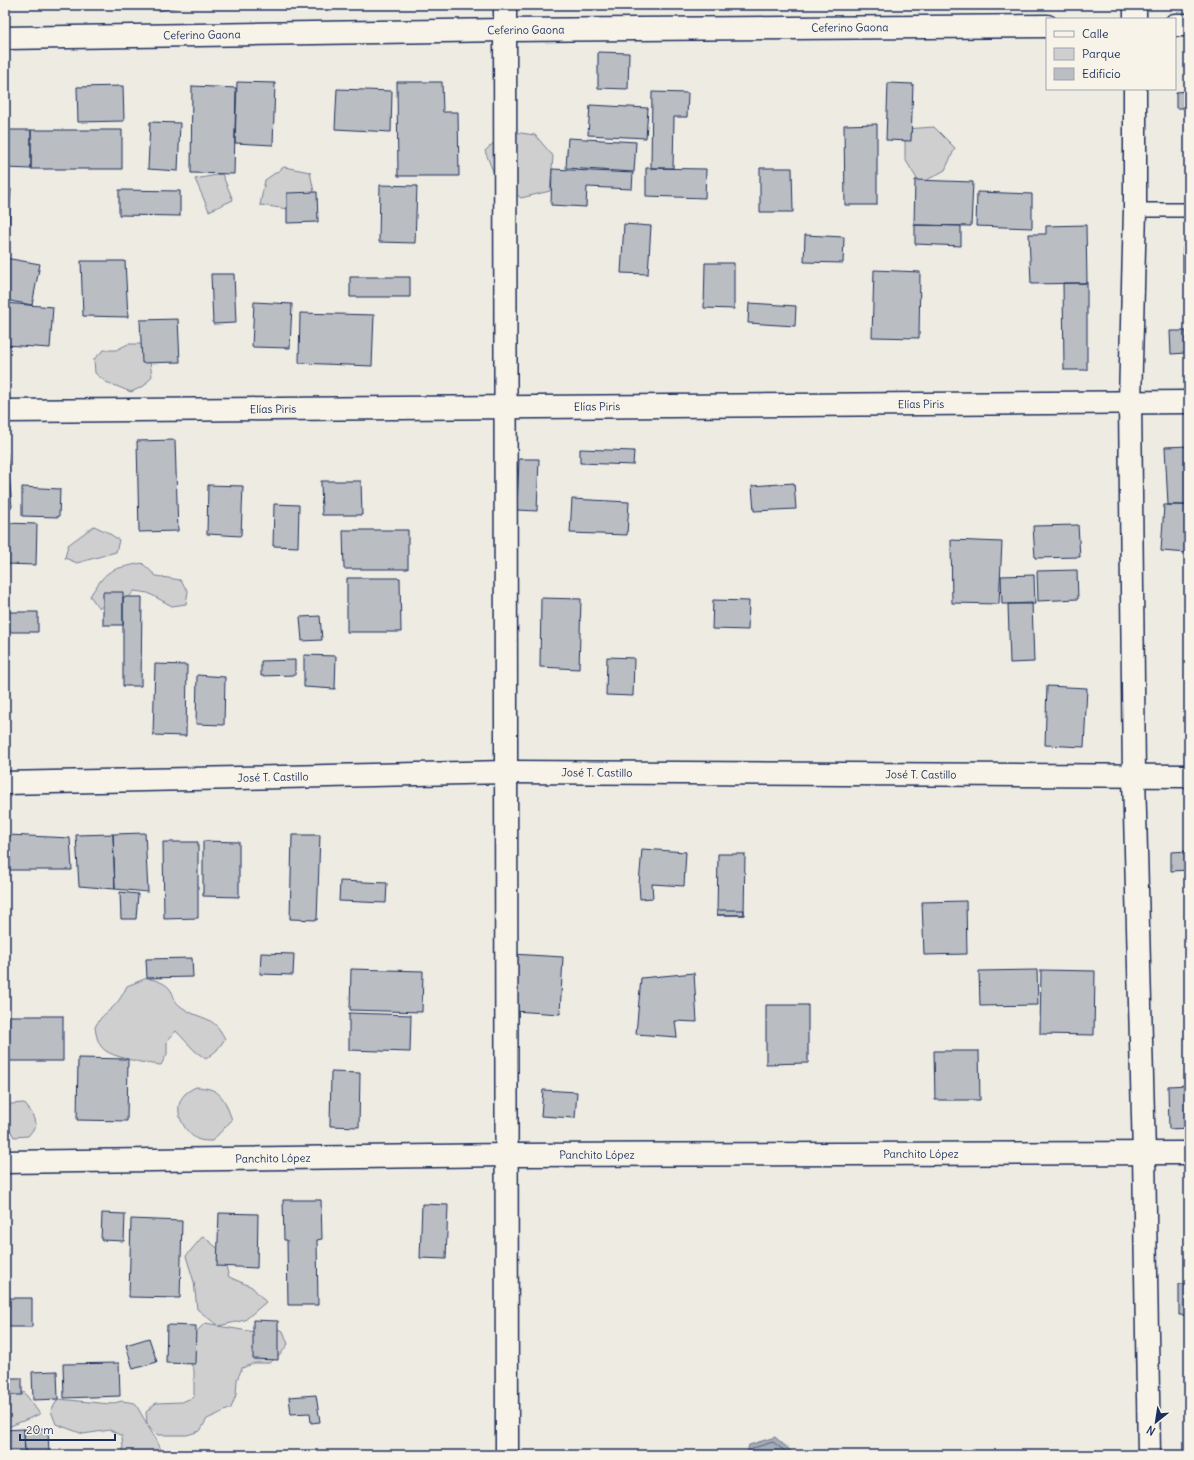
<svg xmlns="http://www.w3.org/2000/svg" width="1194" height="1460" font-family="Delius,sans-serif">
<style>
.green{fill:#cfcfcf;stroke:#757f96}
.water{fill:#a6abb5;stroke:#6e7992}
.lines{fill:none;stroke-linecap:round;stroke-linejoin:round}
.shore{stroke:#536181;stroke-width:1}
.building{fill:#babdc2;stroke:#1b2f5e}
.lane-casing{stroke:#1b2f5e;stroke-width:16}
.street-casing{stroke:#1b2f5e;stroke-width:25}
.lane{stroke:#f7f3e8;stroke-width:13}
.street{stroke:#f7f3e8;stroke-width:22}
.labels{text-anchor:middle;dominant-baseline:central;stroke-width:4;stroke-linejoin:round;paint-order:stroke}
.street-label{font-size:11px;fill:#1b2f5e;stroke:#f7f3e8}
</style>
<rect width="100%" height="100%" fill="#eeebe2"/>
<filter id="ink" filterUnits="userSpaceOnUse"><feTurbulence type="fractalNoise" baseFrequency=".025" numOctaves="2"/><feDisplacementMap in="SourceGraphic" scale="8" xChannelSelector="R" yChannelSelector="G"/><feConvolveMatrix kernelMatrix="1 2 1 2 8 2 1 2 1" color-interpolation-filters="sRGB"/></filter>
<g filter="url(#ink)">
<path class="green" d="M 151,5 L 189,5 L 158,11 Z
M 934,127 L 955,148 L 945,170 L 920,184 L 905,159 L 905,129 Z
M 506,131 L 535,135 L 553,156 L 550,191 L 521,198 L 496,179 L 485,151 Z
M 284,167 L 310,172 L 315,197 L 288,209 L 260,205 L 265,180 Z
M 222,174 L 233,200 L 209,211 L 195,179 Z
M 128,344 L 141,344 L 149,355 L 152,376 L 144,386 L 131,392 L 106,382 L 95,373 L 94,359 L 104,350 L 116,350 Z
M 94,526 L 107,532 L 119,540 L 116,552 L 77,563 L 65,558 L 68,545 Z
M 142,563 L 156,576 L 180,580 L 188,591 L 186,604 L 172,606 L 148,593 L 134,591 C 123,605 116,608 98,607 L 90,596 C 108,568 109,570 142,563 Z
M 147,978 C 154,980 164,982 169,988 C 176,996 171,1000 183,1008 C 202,1021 213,1014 225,1039 L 217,1050 L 206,1059 L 195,1051 L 176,1031 L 167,1041 L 167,1054 L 161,1065 C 148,1064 116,1058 106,1051 C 98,1046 96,1035 95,1027 C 102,1015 103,1016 112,1008 C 119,1002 123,994 127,986 Z
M 196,1087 C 221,1088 224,1098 232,1120 L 212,1141 C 208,1141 201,1141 197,1139 C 183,1131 171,1108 185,1094 C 188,1091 192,1089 196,1087 Z
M 24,1103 L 32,1113 L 36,1126 L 28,1136 L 14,1137 L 5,1122 L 5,1109 L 11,1104 Z
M 203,1236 L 222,1252 L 229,1277 L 252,1287 L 266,1302 L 245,1320 L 218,1326 L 261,1333 L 272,1326 L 283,1331 L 288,1344 L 280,1355 L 269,1363 L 255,1363 L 242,1368 L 237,1380 L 236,1395 L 231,1408 L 207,1419 L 200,1431 L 187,1435 L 158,1435 L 148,1426 L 157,1441 L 163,1454 L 160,1455 L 120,1455 L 123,1449 L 122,1436 L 110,1430 L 83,1434 L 56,1424 L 51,1411 L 58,1399 L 110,1404 L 122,1401 L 135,1403 L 147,1424 L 146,1412 L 156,1403 L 182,1402 L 194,1397 L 194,1370 L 188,1358 L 196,1332 L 205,1323 L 217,1325 L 197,1309 L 194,1282 L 186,1256 Z
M 24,1392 L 40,1414 L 8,1427 L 5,1419 L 5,1398 Z"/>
<path class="water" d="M 775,1437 L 791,1451 L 791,1455 L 746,1455 L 749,1445 Z"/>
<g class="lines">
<path class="shore" d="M 750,1455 L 753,1448 L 773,1442 L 786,1452 L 787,1455"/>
</g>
<path class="building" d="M 598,52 L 629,53 L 628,89 L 598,88 Z
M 237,82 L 275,83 L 273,145 L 235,143 Z
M 397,82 L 442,82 L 443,112 L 458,112 L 459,176 L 398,176 Z
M 888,83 L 913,84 L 911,141 L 886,140 Z
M 123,86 L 124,121 L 78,122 L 77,87 Z
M 192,86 L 236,88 L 234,174 L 191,173 Z
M 337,89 L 392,91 L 391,132 L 335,129 Z
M 1189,91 L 1189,108 L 1176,108 L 1176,92 Z
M 652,92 L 688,93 L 687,117 L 674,117 L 673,168 L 651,168 Z
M 590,105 L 648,108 L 646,138 L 588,135 Z
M 150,122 L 180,123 L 178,171 L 148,169 Z
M 877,124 L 877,205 L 845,205 L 844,125 Z
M 5,130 L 31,130 L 31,169 L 5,168 Z
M 31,130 L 122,130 L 122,169 L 31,169 Z
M 568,138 L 636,142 L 634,172 L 566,168 Z
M 646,168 L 706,169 L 705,198 L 646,196 Z
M 760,168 L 792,168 L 793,212 L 760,212 Z
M 552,169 L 633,173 L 632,189 L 587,187 L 586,207 L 551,205 Z
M 915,180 L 973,182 L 971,226 L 914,225 Z
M 380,185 L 417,186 L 415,243 L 379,242 Z
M 5,189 L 11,189 L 9,226 L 5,226 Z
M 119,190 L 180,191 L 180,216 L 119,215 Z
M 317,192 L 318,222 L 287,223 L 287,193 Z
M 977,192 L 1032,194 L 1032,228 L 976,226 Z
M 624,224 L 651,226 L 648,274 L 621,273 Z
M 915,225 L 961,226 L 961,246 L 915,244 Z
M 1086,225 L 1087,283 L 1031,284 L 1029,234 L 1046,234 L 1046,226 Z
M 805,235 L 844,237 L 843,263 L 804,262 Z
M 1183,247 L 1189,247 L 1189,273 L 1183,273 Z
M 5,258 L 40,264 L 32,305 L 5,300 Z
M 81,261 L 125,261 L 128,317 L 83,316 Z
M 705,263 L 734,263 L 734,309 L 704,308 Z
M 874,270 L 920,272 L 919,338 L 872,337 Z
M 211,274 L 234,274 L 236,323 L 213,324 Z
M 350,277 L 410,277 L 410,297 L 350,297 Z
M 1063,283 L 1087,283 L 1087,370 L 1064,370 Z
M 254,302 L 292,304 L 290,348 L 252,347 Z
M 5,303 L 53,307 L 50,348 L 5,345 Z
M 749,303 L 796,306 L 795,326 L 748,323 Z
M 300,313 L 374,315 L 372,366 L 299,363 Z
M 178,319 L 180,362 L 142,363 L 140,320 Z
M 1170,331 L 1186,331 L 1186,353 L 1171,354 Z
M 175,440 L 178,531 L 139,532 L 137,441 Z
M 1189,446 L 1189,505 L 1168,505 L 1165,447 Z
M 580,449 L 634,451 L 633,465 L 580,463 Z
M 5,453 L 7,453 L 12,507 L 5,508 Z
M 519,459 L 539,459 L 537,511 L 517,510 Z
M 321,481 L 361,481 L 362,515 L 322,515 Z
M 794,483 L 796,509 L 754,511 L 752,486 Z
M 208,485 L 243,486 L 241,536 L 207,534 Z
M 22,487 L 60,489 L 59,517 L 22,516 Z
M 572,499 L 629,502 L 627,535 L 570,533 Z
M 274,504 L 299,505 L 298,547 L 273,546 Z
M 1164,505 L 1189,505 L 1189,553 L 1161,551 Z
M 5,523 L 37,524 L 36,565 L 5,564 Z
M 1078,525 L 1080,557 L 1035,558 L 1033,526 Z
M 343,530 L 408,530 L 408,569 L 344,569 Z
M 951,540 L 1002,542 L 999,604 L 952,603 Z
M 1077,570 L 1078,599 L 1038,601 L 1037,571 Z
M 1034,575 L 1035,604 L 1002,604 L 1001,576 Z
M 347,578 L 400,578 L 401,632 L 347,632 Z
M 103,592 L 123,592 L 123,625 L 103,625 Z
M 123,597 L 142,597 L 141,686 L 123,686 Z
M 541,598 L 581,599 L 579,669 L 540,667 Z
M 713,600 L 749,601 L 748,630 L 712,629 Z
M 1032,603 L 1034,662 L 1010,663 L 1008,604 Z
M 5,612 L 38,612 L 38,632 L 5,632 Z
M 320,616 L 322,640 L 302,641 L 300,617 Z
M 304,655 L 336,656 L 335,689 L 304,687 Z
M 607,657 L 634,658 L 633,696 L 606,695 Z
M 295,660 L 295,675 L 261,676 L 261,661 Z
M 155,664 L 187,665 L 186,736 L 153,735 Z
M 197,675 L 225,677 L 224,725 L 196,724 Z
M 1047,686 L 1087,688 L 1084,747 L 1045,745 Z
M 145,833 L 148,892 L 115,889 L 113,834 Z
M 113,834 L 115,889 L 79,886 L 76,835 Z
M 8,835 L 70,838 L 72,870 L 6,870 Z
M 292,835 L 320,835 L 317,920 L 290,919 Z
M 203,841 L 239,842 L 239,897 L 203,896 Z
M 163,842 L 198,842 L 198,918 L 164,919 Z
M 642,849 L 686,852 L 684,886 L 652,884 L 653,898 L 640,899 L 639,884 Z
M 1189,851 L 1189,870 L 1171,871 L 1171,852 Z
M 718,854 L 745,854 L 744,915 L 717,915 Z
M 340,881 L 387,883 L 386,903 L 339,901 Z
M 120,892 L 138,894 L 136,919 L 121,919 Z
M 966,901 L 967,954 L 924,955 L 922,902 Z
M 717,910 L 744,910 L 744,915 L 717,915 Z
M 261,953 L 294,954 L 293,975 L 260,974 Z
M 512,954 L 563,957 L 560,1014 L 514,1011 Z
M 192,958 L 193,977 L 147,978 L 146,959 Z
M 351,969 L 423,971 L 422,1012 L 350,1010 Z
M 1037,970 L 1038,1005 L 980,1006 L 979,971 Z
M 1041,970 L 1095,971 L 1094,1035 L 1040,1034 Z
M 694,973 L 697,1022 L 675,1021 L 677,1037 L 636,1034 L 641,978 Z
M 766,1005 L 808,1005 L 808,1063 L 766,1064 Z
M 349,1013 L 411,1015 L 410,1052 L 349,1050 Z
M 5,1016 L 63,1016 L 63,1061 L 5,1061 Z
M 934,1051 L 979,1051 L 980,1100 L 935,1100 Z
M 78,1058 L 128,1059 L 127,1121 L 77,1120 Z
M 331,1072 L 360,1073 L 359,1127 L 330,1126 Z
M 1189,1085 L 1189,1128 L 1169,1129 L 1168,1086 Z
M 543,1090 L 577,1092 L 575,1118 L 541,1116 Z
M 283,1200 L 321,1200 L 322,1239 L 317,1240 L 318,1305 L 288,1305 L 287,1240 L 284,1240 Z
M 422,1204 L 448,1205 L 446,1259 L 420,1258 Z
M 102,1213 L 125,1214 L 124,1241 L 101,1240 Z
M 219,1213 L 258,1214 L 257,1268 L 217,1266 Z
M 131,1219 L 182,1221 L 180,1298 L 129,1297 Z
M 1179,1284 L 1189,1284 L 1189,1315 L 1179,1315 Z
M 5,1297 L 6,1327 L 6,1333 L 5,1333 Z
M 5,1298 L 32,1298 L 32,1327 L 6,1327 Z
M 253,1320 L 278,1321 L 278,1360 L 253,1359 Z
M 1189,1320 L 1189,1350 L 1187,1350 Z
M 167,1325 L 196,1326 L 195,1364 L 166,1363 Z
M 149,1338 L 157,1362 L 133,1369 L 126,1345 Z
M 119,1363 L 120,1396 L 64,1398 L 63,1364 Z
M 57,1371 L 58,1399 L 33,1400 L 32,1372 Z
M 5,1378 L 22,1378 L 22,1395 L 5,1395 Z
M 316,1395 L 320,1422 L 311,1423 L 310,1413 L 291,1414 L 289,1397 Z
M 48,1428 L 49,1455 L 25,1455 L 24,1429 Z
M 24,1429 L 25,1455 L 5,1455 L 5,1430 Z"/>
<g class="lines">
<defs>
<path id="lane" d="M 1135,210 L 1189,210"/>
<g id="street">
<path d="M 505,5 L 507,1455"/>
<path d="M 1135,19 L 1135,5"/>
<path d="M 1175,25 L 1189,25"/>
<path id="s1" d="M 5,38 L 505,30 L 1047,26"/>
<path d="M 1135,89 L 1135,210 L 1130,401 L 1134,776 L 1144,1154 L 1149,1455"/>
<path id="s2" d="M 5,411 L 1189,402"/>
<path id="s3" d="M 5,783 L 507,772 L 1189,776"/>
<path id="s4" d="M 5,1162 L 507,1155 L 1189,1153"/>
</g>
</defs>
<use href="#lane" class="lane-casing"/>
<use href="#street" class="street-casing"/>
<use href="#lane" class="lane"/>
<use href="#street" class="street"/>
</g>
</g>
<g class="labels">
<g class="street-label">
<text stroke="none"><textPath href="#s1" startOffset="845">Ceferino Gaona</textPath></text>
<text stroke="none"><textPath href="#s1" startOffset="521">Ceferino Gaona</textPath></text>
<text stroke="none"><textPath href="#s1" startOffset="197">Ceferino Gaona</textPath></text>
<text stroke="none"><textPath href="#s2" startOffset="916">Elías Piris</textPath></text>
<text stroke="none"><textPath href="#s2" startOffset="592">Elías Piris</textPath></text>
<text stroke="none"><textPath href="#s2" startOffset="268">Elías Piris</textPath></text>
<text stroke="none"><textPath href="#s3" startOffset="592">José T. Castillo</textPath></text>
<text stroke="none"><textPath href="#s3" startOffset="916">José T. Castillo</textPath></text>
<text stroke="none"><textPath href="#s3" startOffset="268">José T. Castillo</textPath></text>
<text stroke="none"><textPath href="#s4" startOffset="916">Panchito López</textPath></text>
<text stroke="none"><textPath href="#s4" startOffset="592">Panchito López</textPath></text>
<text stroke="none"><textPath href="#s4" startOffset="268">Panchito López</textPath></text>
</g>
</g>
<rect width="1194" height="1460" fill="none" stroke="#f7f3e8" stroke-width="20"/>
<rect x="10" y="10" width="1174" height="1440" fill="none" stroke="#1b2f5e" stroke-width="1.5" filter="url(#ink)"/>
<rect x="1046" y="18" width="130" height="72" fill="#f7f3e8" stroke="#9fa5b1"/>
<rect x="1054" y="31" width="20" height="6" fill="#f7f3e8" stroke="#9fa5b1"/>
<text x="1082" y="38" font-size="12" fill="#1b2f5e">Calle</text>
<rect x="1054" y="48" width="20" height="12" fill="#cfcfcf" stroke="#9fa5b1"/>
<text x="1082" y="58" font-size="12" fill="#1b2f5e">Parque</text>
<rect x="1054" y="68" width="20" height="12" fill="#babdc2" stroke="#9fa5b1"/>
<text x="1082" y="78" font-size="12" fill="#1b2f5e">Edificio</text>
<g transform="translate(1156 1422) rotate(210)" stroke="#f7f3e8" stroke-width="3" paint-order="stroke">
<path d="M0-3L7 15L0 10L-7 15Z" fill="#1b2f5e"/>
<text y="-6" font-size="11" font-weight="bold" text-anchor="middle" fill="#1b2f5e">N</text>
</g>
<path d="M20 1434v6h95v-6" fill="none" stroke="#1b2f5e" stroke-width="2"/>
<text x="26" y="1434" font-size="12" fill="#1b2f5e" stroke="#f7f3e8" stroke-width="3" paint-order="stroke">20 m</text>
</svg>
